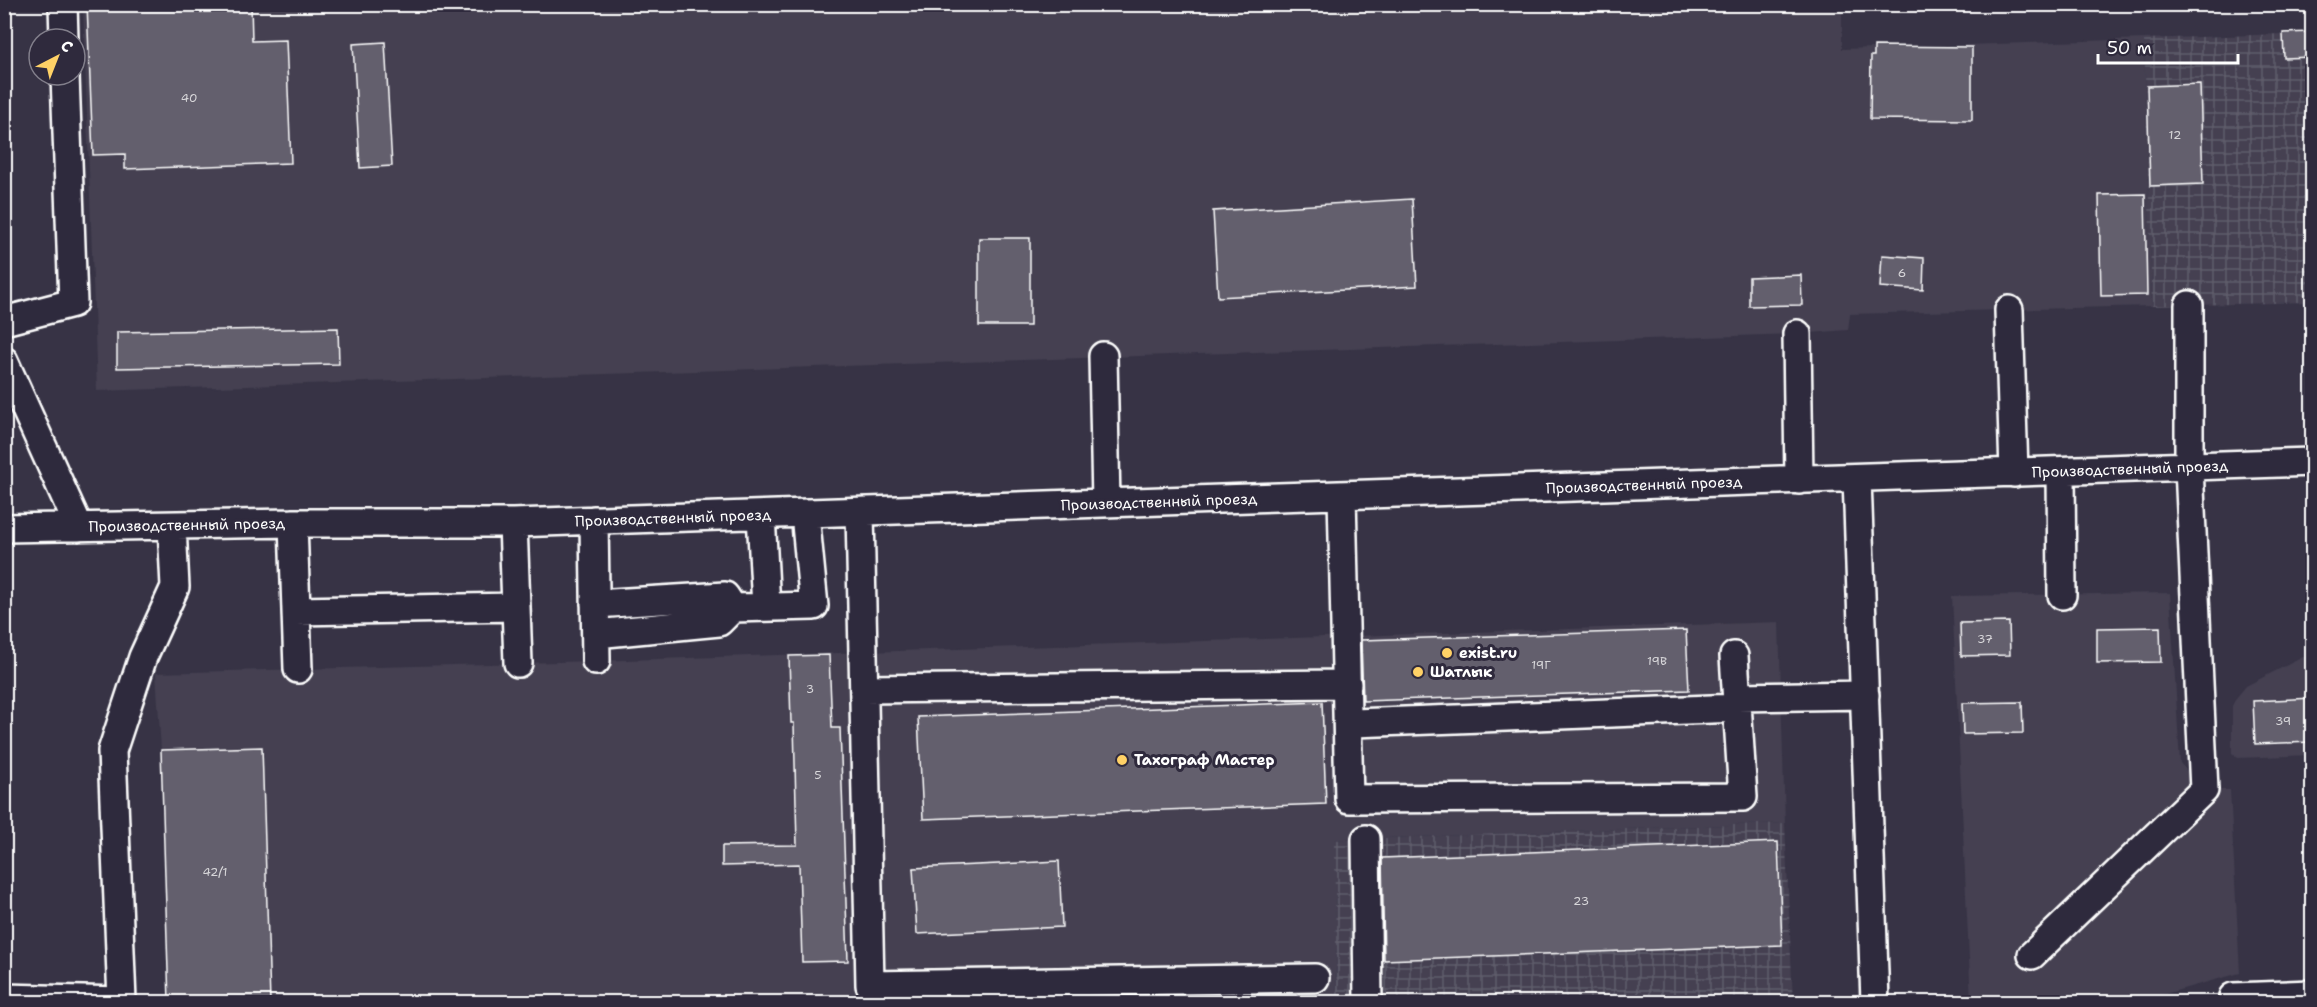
<svg xmlns="http://www.w3.org/2000/svg" width="2317" height="1007" font-family="'Shantell Sans',sans-serif">
<style>
.built{fill:#444051}
.industrial{fill:url(#industrial-grid)}
.building{fill:#635f6d;stroke:#fff;stroke-width:1.5}
.lines{fill:none;stroke-linecap:round;stroke-linejoin:round}
.minor-casing{stroke:#fff;stroke-width:32}
.minor{stroke:#2f2a3d;stroke-width:27}
.poi-dot{fill:#ffd166;stroke:#2f2a3d;stroke-width:2}
.labels{text-anchor:middle;dominant-baseline:central;stroke-width:6;stroke-linejoin:round;paint-order:stroke}
.number-label{font-size:12px;fill:#d8d7da}
.street-label{font-size:15px;fill:#fff;stroke:#2f2a3d}
.poi-label{font-size:15px;font-weight:bold;fill:#fff;stroke:#2f2a3d;text-anchor:start}
</style>
<defs>
<pattern id="industrial-grid" width="8" height="8" patternUnits="userSpaceOnUse" patternTransform="scale(1.5)"><rect width="8" height="8" fill="#444051"/><path d="M0 4h8M4 0v8" fill="none" stroke="#605d6b"/></pattern>
</defs>
<rect width="100%" height="100%" fill="#373345"/>
<filter id="ink" filterUnits="userSpaceOnUse"><feTurbulence type="fractalNoise" baseFrequency=".0167" numOctaves="2"/><feDisplacementMap in="SourceGraphic" scale="12" xChannelSelector="R" yChannelSelector="G"/><feConvolveMatrix kernelMatrix="1 2 1 2 8 2 1 2 1" color-interpolation-filters="sRGB"/></filter>
<g filter="url(#ink)">
<path class="built" d="M 1842,4 L 1842,49 L 2144,39 L 2152,306 L 1850,314 L 1848,330 L 1797,334 L 97,391 L 83,5 Z
M 2170,593 L 2180,763 L 2204,790 L 2230,790 L 2240,973 L 2136,1002 L 1971,1002 L 1952,596 Z
M 1779,622 L 1785,823 L 1335,840 L 1337,1002 L 169,1002 L 161,750 L 156,673 L 596,661 Z
M 2303,657 L 2312,657 L 2312,755 L 2238,758 L 2232,753 L 2232,706 L 2236,698 L 2246,686 Z"/>
<path class="industrial" d="M 2312,33 L 2312,302 L 2152,306 L 2144,39 Z
M 1785,823 L 1793,1002 L 1337,1002 L 1334,840 Z"/>
<path class="building" d="M 87,4 L 251,4 L 252,41 L 286,40 L 291,163 L 125,169 L 125,154 L 93,155 Z
M 2313,32 L 2313,57 L 2284,58 L 2283,33 Z
M 385,42 L 392,166 L 360,168 L 353,44 Z
M 1874,46 L 1972,47 L 1972,120 L 1870,119 L 1871,56 L 1874,56 Z
M 2200,84 L 2203,184 L 2150,186 L 2147,86 Z
M 2145,194 L 2147,295 L 2101,296 L 2099,195 Z
M 1412,199 L 1417,286 L 1218,297 L 1213,211 Z
M 979,238 L 1030,238 L 1030,326 L 979,326 Z
M 1882,255 L 1924,258 L 1923,290 L 1880,287 Z
M 1801,275 L 1802,305 L 1749,306 L 1749,277 Z
M 338,328 L 339,364 L 117,368 L 117,332 Z
M 2009,622 L 2010,655 L 1961,656 L 1960,623 Z
M 2160,627 L 2161,662 L 2097,663 L 2097,628 Z
M 1686,630 L 1689,690 L 1363,701 L 1361,640 Z
M 829,655 L 832,728 L 840,728 L 848,961 L 802,962 L 799,864 L 722,866 L 722,846 L 797,845 L 794,723 L 791,723 L 789,656 Z
M 2313,698 L 2313,742 L 2255,744 L 2253,701 Z
M 1322,702 L 1326,804 L 923,819 L 918,717 Z
M 2022,702 L 2023,733 L 1963,734 L 1962,703 Z
M 262,747 L 270,1002 L 169,1002 L 161,750 Z
M 1778,842 L 1782,945 L 1384,960 L 1382,858 Z
M 1059,861 L 1062,927 L 917,934 L 913,868 Z"/>
<g class="lines">
<defs>
<path id="minor" d="M 63,4 L 64,39
M 2009,310 L 2014,473
M 4,321 L 73,303 L 65,75
M 1797,334 L 1799,480
M 1103,356 L 1106,503
M 4,361 L 79,527
M 2061,471 L 2062,595
M 1857,478 L 1875,1002
M 1342,495 L 1349,799 L 1743,797 L 1734,656
M 860,512 L 870,985 L 1315,978
M 761,515 L 766,607
M 594,520 L 596,661
M 293,523 L 298,669
M 513,523 L 518,663
M 4,528 L 293,523 L 513,523 L 2312,462
M 595,604 L 725,596 L 733,608
M 296,611 L 516,607
M 596,634 L 719,622 L 733,608 L 814,606 L 805,514
M 865,689 L 1347,684
M 1737,697 L 1865,695
M 1354,723 L 1737,708
M 1366,839 L 1368,1002
M 2032,955 L 2204,790 L 2189,467 L 2189,305
M 2233,997 L 2312,994
M 4,998 L 122,1001 L 112,751 L 143,657 L 175,587 L 172,526"/>
</defs>
<use href="#minor" class="minor-casing"/>
<use href="#minor" class="minor"/>
</g>
</g>
<g class="poi-dot">
<circle cx="1447" cy="653" r="6"/>
<circle cx="1418" cy="672" r="6"/>
<circle cx="1122" cy="760" r="6"/>
</g>
<g class="labels">
<g class="number-label">
<text x="189" y="98">40</text>
<text x="2175" y="135">12</text>
<text x="1902" y="273">6</text>
<text x="1985" y="639">37</text>
<text x="1657" y="661">19В</text>
<text x="1541" y="665">19Г</text>
<text x="810" y="689">3</text>
<text x="2283" y="721">39</text>
<text x="818" y="775">5</text>
<text x="215" y="872">42/1</text>
<text x="1581" y="901">23</text>
</g>
<g class="street-label">
<text transform="translate(2130 469) rotate(-2)">Производственный проезд</text>
<text transform="translate(1644 485) rotate(-2)">Производственный проезд</text>
<text transform="translate(1159 502) rotate(-2)">Производственный проезд</text>
<text transform="translate(673 518) rotate(-2)">Производственный проезд</text>
<text transform="translate(187 525) rotate(-1)">Производственный проезд</text>
</g>
<g class="poi-label">
<text x="1459" y="653">exist.ru</text>
<text x="1430" y="672">Шатлык</text>
<text x="1134" y="760">Тахограф Мастер</text>
</g>
</g>
<rect width="2317" height="1007" fill="none" stroke="#2f2a3d" stroke-width="24"/>
<rect x="12" y="12" width="2293" height="983" fill="none" stroke="#fff" stroke-width="2" filter="url(#ink)"/>
<g transform="translate(57 57) rotate(42)"><circle r="28" fill="#2f2a3d" stroke="#827f8b" stroke-width="1.5"/>
<path d="M0-4.5L10 22L0 15L-10 22Z" fill="#ffd166"/>
<text y="-9" font-size="16" font-weight="bold" text-anchor="middle" fill="#ffffff">С</text>
</g>
<path d="M2098 54v9h140v-9" fill="none" stroke="#ffffff" stroke-width="3"/>
<text x="2107" y="54" font-size="18" fill="#ffffff" stroke="#2f2a3d" stroke-width="4.5" paint-order="stroke">50 m</text>
</svg>
